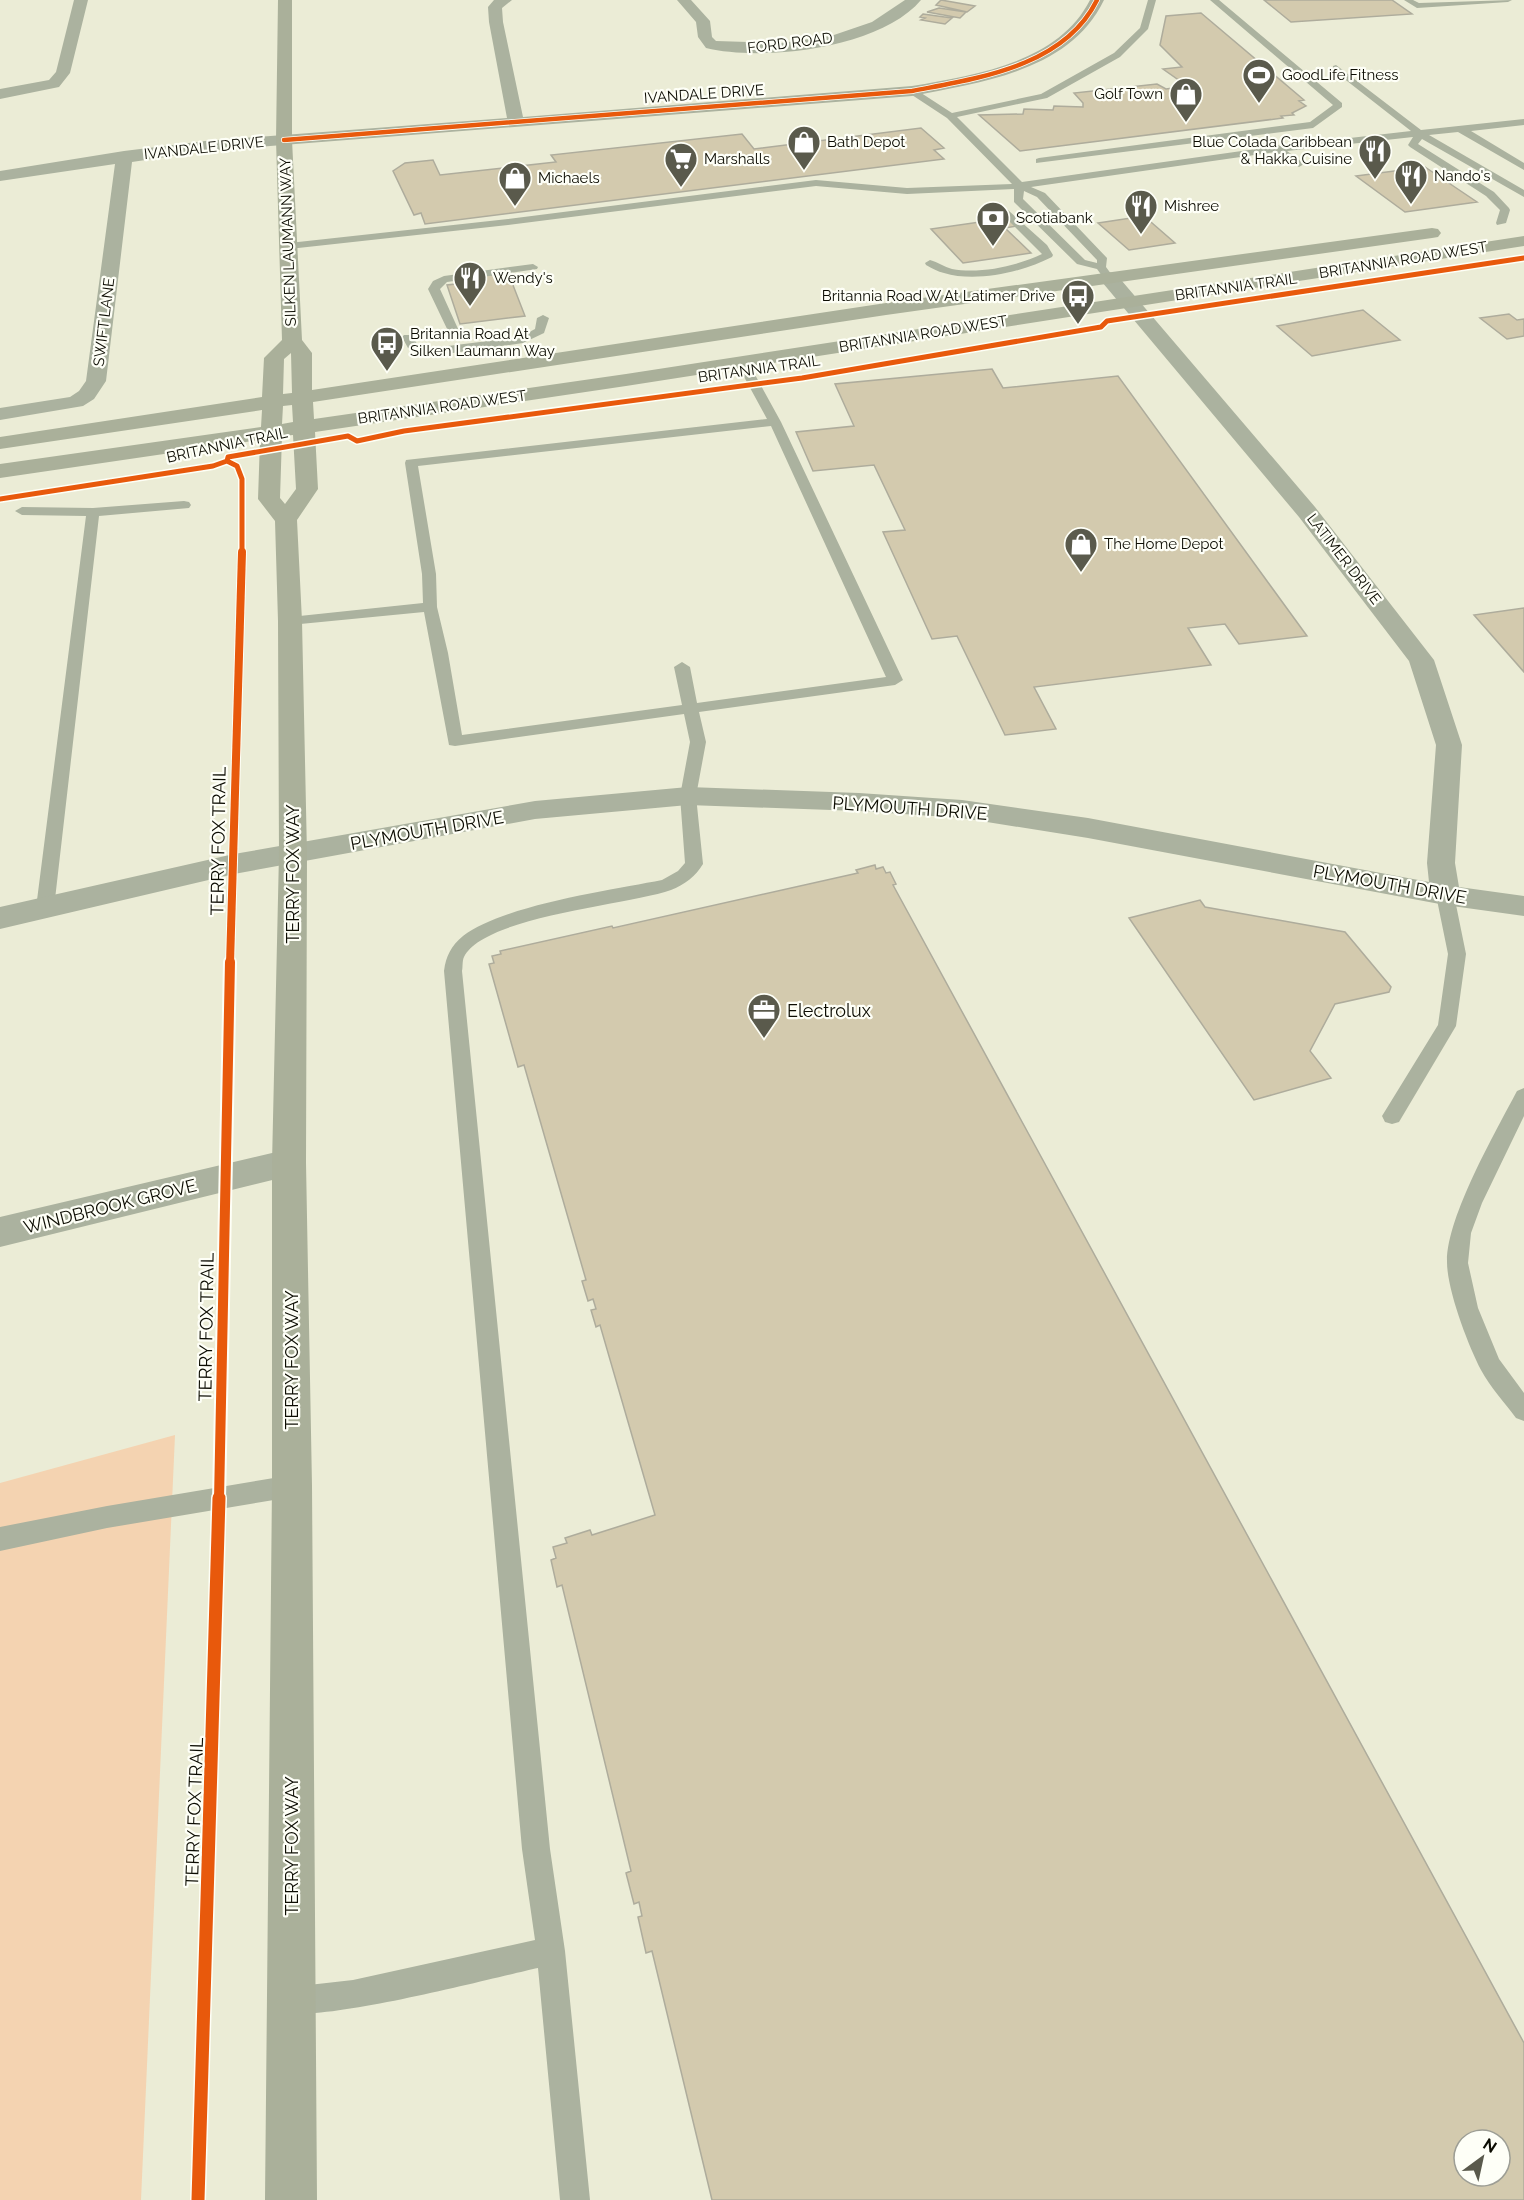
<svg xmlns="http://www.w3.org/2000/svg" width="1524" height="2200" font-family="Raleway,sans-serif">
<style>
.green{fill:#f4d3b1}
.building{fill:#d3caae;stroke:#aeac9c;stroke-width:1.5;fill-rule:evenodd}
.lines{fill:none;stroke-linecap:round;stroke-linejoin:round}
.lane{fill:#abb29f;fill-rule:evenodd}
.street{fill:#abb29f;fill-rule:evenodd}
.secondary{fill:#aab09a;fill-rule:evenodd}
.cycleway-far4-casing{stroke:#fefff7;stroke-width:6}
.cycleway-far3-casing{stroke:#fefff7;stroke-width:8}
.cycleway-far2-casing{stroke:#fefff7;stroke-width:10}
.cycleway-far1-casing{stroke:#fefff7;stroke-width:14}
.cycleway-casing{stroke:#fefff7;stroke-width:16}
.cycleway-far4{stroke:#e8590c;stroke-width:4.5}
.cycleway-far3{stroke:#e8590c;stroke-width:5}
.cycleway-far2{stroke:#e8590c;stroke-width:8}
.cycleway-far1{stroke:#e8590c;stroke-width:10}
.cycleway{stroke:#e8590c;stroke-width:13}
.labels{text-anchor:middle;dominant-baseline:central;stroke-width:4.5;stroke-linejoin:round;paint-order:stroke}
.far-street-label{font-size:15px;fill:#0c0c02;stroke:#fefff7}
.far-poi-label{font-size:15px;fill:#0c0c02;stroke:#fefff7;text-anchor:start}
.street-label{font-size:18px;fill:#0c0c02;stroke:#fefff7}
.poi-label{font-size:18px;fill:#0c0c02;stroke:#fefff7;text-anchor:start}
</style>
<rect width="100%" height="100%" fill="#ebecd6"/>
<path class="green" d="M 175,1435 L 141,2200 L 0,2200 L 0,1483 Z"/>
<path class="building" d="M 941,0 L 975,6 L 967,12 L 936,5 Z
M 1264,0 L 1392,0 L 1412,14 L 1291,22 Z
M 939,8 L 966,12 L 960,18 L 927,12 Z
M 1201,13 L 1304,100 L 1299,101 L 1306,106 L 1292,113 L 1294,115 L 1281,116 L 1283,118 L 1020,151 L 979,115 L 1023,114 L 1024,109 L 1053,110 L 1054,106 L 1083,107 L 1083,103 L 1074,93 L 1157,84 L 1166,89 L 1187,86 L 1163,69 L 1182,67 L 1160,45 L 1166,16 Z
M 923,14 L 952,18 L 945,24 L 921,20 L 925,18 L 920,17 Z
M 921,128 L 944,148 L 934,150 L 944,159 L 425,224 L 421,213 L 414,215 L 393,171 L 405,163 L 433,160 L 440,175 L 556,162 L 551,155 L 742,134 L 754,149 Z
M 1425,167 L 1477,202 L 1405,212 L 1356,176 Z
M 1007,216 L 1017,226 L 1005,228 L 1031,253 L 963,263 L 931,229 L 994,220 L 992,218 Z
M 1144,216 L 1175,243 L 1129,250 L 1098,223 Z
M 497,274 L 499,281 L 511,280 L 525,316 L 460,324 L 447,285 L 474,282 L 472,277 Z
M 1363,310 L 1400,340 L 1312,356 L 1277,326 Z
M 1509,314 L 1517,320 L 1524,319 L 1524,336 L 1507,339 L 1480,318 Z
M 992,369 L 1003,388 L 1118,376 L 1307,636 L 1239,644 L 1225,624 L 1188,628 L 1211,665 L 1034,687 L 1056,729 L 1005,735 L 957,636 L 932,639 L 883,532 L 905,530 L 874,465 L 813,471 L 796,432 L 854,426 L 835,384 Z
M 1524,608 L 1524,672 L 1474,615 Z
M 875,865 L 876,869 L 883,867 L 886,873 L 890,872 L 896,884 L 893,885 L 1524,2043 L 1524,2200 L 712,2200 L 652,1951 L 646,1953 L 638,1917 L 642,1916 L 639,1902 L 634,1904 L 626,1873 L 631,1871 L 562,1585 L 557,1587 L 551,1560 L 556,1558 L 553,1547 L 567,1543 L 565,1538 L 590,1530 L 592,1535 L 655,1515 L 600,1325 L 596,1327 L 591,1310 L 596,1309 L 593,1299 L 588,1301 L 582,1281 L 586,1280 L 524,1065 L 518,1067 L 489,964 L 494,963 L 492,956 L 501,954 L 500,951 L 612,926 L 613,928 L 858,873 L 856,870 ZM 1464,2140 L 1500,2140 L 1500,2176 L 1464,2176 Z
M 1200,900 L 1205,907 L 1345,932 L 1391,987 L 1389,992 L 1335,1004 L 1310,1051 L 1331,1078 L 1254,1100 L 1129,918 Z"/>
<g class="lines">
<path class="lane" d="M 1148,0 L 1156,0 L 1148,29 L 1120,57 L 1047,98 L 957,117 L 1022,182 L 1270,147 L 1268,145 L 1273,142 L 1280,146 L 1411,131 L 1333,70 L 1333,66 L 1336,65 L 1421,130 L 1524,119 L 1524,125 L 1471,131 L 1524,163 L 1524,170 L 1458,132 L 1429,135 L 1524,190 L 1524,197 L 1422,139 L 1418,144 L 1494,192 L 1509,208 L 1510,210 L 1506,223 L 1497,225 L 1496,223 L 1500,210 L 1486,196 L 1410,147 L 1408,145 L 1413,137 L 1287,151 L 1302,162 L 1304,164 L 1299,167 L 1276,152 L 1031,187 L 1045,193 L 1107,258 L 1106,267 L 1114,278 L 1109,281 L 1105,280 L 1097,269 L 1077,264 L 1014,202 L 1014,189 L 907,194 L 816,186 L 508,225 L 289,249 L 284,246 L 289,243 L 508,219 L 816,180 L 907,188 L 1012,184 L 947,118 L 909,93 L 909,89 L 915,89 L 952,113 L 1041,94 L 1114,53 L 1140,28 ZM 1024,191 L 1037,197 L 1097,260 L 1097,263 L 1085,260 L 1023,199 Z
M 1210,0 L 1219,0 L 1342,103 L 1342,107 L 1313,128 L 1036,163 L 1036,159 L 1039,158 L 1310,122 L 1333,105 Z
M 1404,0 L 1413,0 L 1419,3 L 1512,0 L 1508,2 L 1417,8 Z
M 999,202 L 1047,245 L 1053,255 L 1052,257 C 1023,272 976,283 944,273 C 938,272 932,268 926,265 L 925,263 L 930,260 C 938,262 944,267 952,269 C 980,274 1017,266 1042,254 L 995,207 L 994,205 Z
M 533,264 L 538,267 L 537,269 L 447,282 L 440,289 L 459,331 L 457,333 L 449,333 L 428,289 L 433,281 L 444,276 Z
M 543,315 L 549,318 L 544,333 L 523,343 L 432,356 L 408,348 L 402,337 L 404,335 L 412,335 L 417,344 L 432,348 L 520,337 L 535,329 L 537,318 Z
M 742,358 L 748,362 L 781,422 L 903,680 L 895,685 L 699,712 L 706,742 L 696,796 L 703,864 C 696,876 684,885 671,890 C 629,905 484,916 464,957 C 462,961 463,967 462,971 L 550,1849 L 565,1951 L 590,2200 L 560,2200 L 538,1968 C 492,1978 315,2025 281,2011 L 277,2001 L 281,1991 L 291,1987 L 353,1980 L 535,1940 L 522,1849 L 444,971 C 446,956 451,946 463,936 C 503,905 612,890 662,880 L 678,871 L 685,863 L 680,796 L 690,742 L 684,714 L 455,746 L 449,745 L 424,612 L 290,625 L 283,621 L 290,617 L 423,603 L 422,574 L 405,463 L 406,460 L 767,419 L 736,362 ZM 771,426 L 886,677 L 697,703 L 690,667 L 682,662 L 674,667 L 682,705 L 462,735 L 448,653 L 437,607 L 436,574 L 418,466 Z
M 184,501 L 189,502 L 191,505 L 189,508 L 99,516 L 54,908 L 51,912 L 45,914 L 39,912 L 36,908 L 86,516 L 22,515 L 15,511 L 22,507 L 93,508 Z
M 1445,889 L 1451,891 L 1454,895 L 1466,954 L 1456,1026 L 1399,1122 L 1392,1124 L 1385,1122 L 1382,1116 L 1438,1025 L 1448,954 L 1436,895 L 1439,891 Z
M 1524,1088 L 1524,1116 L 1482,1203 L 1471,1233 L 1468,1263 L 1478,1308 L 1499,1359 L 1524,1393 L 1524,1421 L 1516,1418 C 1505,1403 1490,1387 1481,1370 C 1468,1345 1447,1290 1447,1262 C 1446,1218 1496,1131 1517,1091 Z
M 292,1475 L 300,1478 L 304,1486 L 300,1494 L 292,1497 L 107,1528 L 0,1551 L 0,1527 L 107,1506 Z"/>
<path class="street" d="M 74,0 L 88,0 L 70,73 L 59,87 L 0,99 L 0,89 L 49,80 L 56,72 Z
M 494,0 L 512,0 L 502,8 L 503,22 L 523,117 L 912,86 C 975,75 1058,63 1090,0 L 1104,0 C 1070,71 982,82 912,96 L 205,151 L 132,162 L 106,381 L 94,399 L 83,406 L 0,420 L 0,408 L 70,397 L 79,391 L 86,381 L 115,164 L 0,181 L 0,171 L 124,151 L 205,141 L 507,118 L 489,22 L 488,7 Z
M 677,0 L 691,0 L 710,21 L 712,37 L 716,41 L 781,43 L 831,36 L 872,22 L 905,0 L 921,0 C 881,48 764,62 706,48 L 698,37 L 696,22 Z
M 1109,272 L 1116,274 L 1315,507 L 1434,660 L 1462,745 L 1455,863 L 1459,887 L 1524,896 L 1524,916 L 1445,905 L 1088,838 L 962,818 L 859,811 L 688,805 L 535,819 L 234,874 L 0,929 L 0,907 L 234,854 L 535,801 L 688,787 L 859,793 L 962,800 L 1088,818 L 1429,882 L 1427,863 L 1436,745 L 1409,661 L 1299,517 L 1102,282 L 1100,278 L 1102,274 Z
M 289,1149 L 301,1153 L 306,1163 L 301,1173 L 0,1247 L 0,1217 Z"/>
<path class="secondary" d="M 278,0 L 292,0 L 292,140 L 302,340 L 312,353 L 312,390 L 886,303 L 1432,228 L 1438,229 L 1441,233 L 1438,237 L 1432,238 L 886,315 L 313,402 L 314,419 L 626,374 L 1524,236 L 1524,246 L 626,386 L 315,432 L 318,489 L 297,520 L 302,621 L 307,854 L 306,1163 L 312,1486 L 317,2200 L 265,2200 L 272,1486 L 272,1163 L 279,854 L 278,621 L 275,521 L 258,499 L 260,440 L 0,478 L 0,464 L 261,427 L 262,410 L 0,449 L 0,437 L 262,397 L 264,358 L 282,340 L 276,140 ZM 291,353 L 292,393 L 283,394 L 284,359 ZM 292,405 L 293,422 L 282,424 L 283,406 ZM 293,435 L 296,489 L 285,504 L 280,498 L 282,436 Z"/>
<defs>
<path id="cycleway-far4" d="M 284,140 L 912,91 C 978,78 1064,67 1097,0"/>
<path id="cycleway-far3" d="M 227,461 L 237,466 L 242,479 L 242,554
M 0,499 L 213,466 L 227,461 L 228,457 L 348,436 L 357,441 L 404,431 L 802,378 L 1101,327 L 1107,321 L 1524,258"/>
<path id="cycleway-far2" d="M 230,964 L 242,552"/>
<path id="cycleway-far1" d="M 219,1500 L 230,962"/>
<path id="cycleway" d="M 198,2200 L 219,1498"/>
</defs>
<use href="#cycleway-far4" class="cycleway-far4-casing"/>
<use href="#cycleway-far3" class="cycleway-far3-casing"/>
<use href="#cycleway-far2" class="cycleway-far2-casing"/>
<use href="#cycleway-far1" class="cycleway-far1-casing"/>
<use href="#cycleway" class="cycleway-casing"/>
<use href="#cycleway-far4" class="cycleway-far4"/>
<use href="#cycleway-far3" class="cycleway-far3"/>
<use href="#cycleway-far2" class="cycleway-far2"/>
<use href="#cycleway-far1" class="cycleway-far1"/>
<use href="#cycleway" class="cycleway"/>
</g>
<defs>
<symbol id="stadium-pin" viewBox="-11 -11 22 30"><path d="M0 17L-7.5 6A9.5 9.5 0 1 1 7.5 6Z" fill="#5a5a4c" stroke="#fefff7"/><path d="M0-5a6.5 5 0 1 0 0 10a6.5 5 0 1 0 0-10ZM-3.5-1.8h7v3.6h-7Z" fill="#fff"/></symbol>
<symbol id="shop-pin" viewBox="-11 -11 22 30"><path d="M0 17L-7.5 6A9.5 9.5 0 1 1 7.5 6Z" fill="#5a5a4c" stroke="#fefff7"/><path d="M-5-2.5h2.3a2.7 3.5 0 0 1 5.4 0H5L5.5 6h-11ZM-1.5-2.5h3a1.5 2.3 0 0 0-3 0Z" fill="#fff"/></symbol>
<symbol id="restaurant-pin" viewBox="-11 -11 22 30"><path d="M0 17L-7.5 6A9.5 9.5 0 1 1 7.5 6Z" fill="#5a5a4c" stroke="#fefff7"/><path d="M-5-6h1v4h1v-4h1v4h1v-4h1v5L-1.5 .5V6h-2V.5L-5-1ZM5-6V6H3V1.5H1.5Q1.5-4 5-6Z" fill="#fff"/></symbol>
<symbol id="supermarket-pin" viewBox="-11 -11 22 30"><path d="M0 17L-7.5 6A9.5 9.5 0 1 1 7.5 6Z" fill="#5a5a4c" stroke="#fefff7"/><path d="M-6-5.5h2.5l.6 2H6L4.5 2H-2.5L-4.4-4H-6ZM-1.5 3.2a1.3 1.3 0 1 0 .1 0ZM3 3.2a1.3 1.3 0 1 0 .1 0Z" fill="#fff"/></symbol>
<symbol id="bank-pin" viewBox="-11 -11 22 30"><path d="M0 17L-7.5 6A9.5 9.5 0 1 1 7.5 6Z" fill="#5a5a4c" stroke="#fefff7"/><path d="M-6-4H6V4H-6ZM0-2.3a2.3 2.3 0 1 0 0 4.6a2.3 2.3 0 1 0 0-4.6Z" fill="#fff"/></symbol>
<symbol id="bus-pin" viewBox="-11 -11 22 30"><path d="M0 17L-7.5 6A9.5 9.5 0 1 1 7.5 6Z" fill="#5a5a4c" stroke="#fefff7"/><path d="M-5-6H5V4H4V6H2V4H-2V6H-4V4H-5ZM-3.5-4V0h7V-4ZM-3.5 1.2v1.5H-2V1.2ZM2 1.2v1.5H3.5V1.2Z" fill="#fff"/></symbol>
<symbol id="office-pin" viewBox="-11 -11 22 30"><path d="M0 17L-7.5 6A9.5 9.5 0 1 1 7.5 6Z" fill="#5a5a4c" stroke="#fefff7"/><path d="M-6-3h4V-5.5h4V-3h4V5H-6ZM-1-4.5V-3h2v-1.5ZM-6 0V1H6V0Z" fill="#fff"/></symbol>
</defs>
<g fill-rule="evenodd">
<use href="#stadium-pin" x="1240" y="56" width="38" height="52"/>
<use href="#shop-pin" x="1167" y="75" width="38" height="52"/>
<use href="#shop-pin" x="785" y="123" width="38" height="52"/>
<use href="#restaurant-pin" x="1356" y="132" width="38" height="52"/>
<use href="#supermarket-pin" x="662" y="140" width="38" height="52"/>
<use href="#restaurant-pin" x="1392" y="157" width="38" height="52"/>
<use href="#shop-pin" x="496" y="159" width="38" height="52"/>
<use href="#restaurant-pin" x="1122" y="187" width="38" height="52"/>
<use href="#bank-pin" x="974" y="199" width="38" height="52"/>
<use href="#restaurant-pin" x="451" y="259" width="38" height="52"/>
<use href="#bus-pin" x="1059" y="277" width="38" height="52"/>
<use href="#bus-pin" x="368" y="324" width="38" height="52"/>
<use href="#shop-pin" x="1062" y="525" width="38" height="52"/>
<use href="#office-pin" x="745" y="991" width="38" height="52"/>
</g>
<g class="labels">
<g class="far-street-label">
<text transform="translate(790 43) rotate(-7)">FORD ROAD</text>
<text transform="translate(704 94) rotate(-4)">IVANDALE DRIVE</text>
<text transform="translate(204 148) rotate(-6)">IVANDALE DRIVE</text>
<text transform="translate(288 242) rotate(-92)">SILKEN LAUMANN WAY</text>
<text transform="translate(1403 260) rotate(-9)">BRITANNIA ROAD WEST</text>
<text transform="translate(1236 287) rotate(-8)">BRITANNIA TRAIL</text>
<text transform="translate(104 322) rotate(-83)">SWIFT LANE</text>
<text transform="translate(923 334) rotate(-9)">BRITANNIA ROAD WEST</text>
<text transform="translate(759 369) rotate(-8)">BRITANNIA TRAIL</text>
<text transform="translate(442 407) rotate(-8)">BRITANNIA ROAD WEST</text>
<text transform="translate(227 445) rotate(-12)">BRITANNIA TRAIL</text>
<text transform="translate(1344 559) rotate(52)">LATIMER DRIVE</text>
</g>
<g class="far-poi-label">
<text x="1282" y="75">GoodLife Fitness</text>
<text x="1163" y="94" text-anchor="end">Golf Town</text>
<text x="827" y="142">Bath Depot</text>
<text x="1352" y="142" text-anchor="end">Blue Colada Caribbean<tspan x="1352" dy="17">&amp; Hakka Cuisine</tspan></text>
<text x="704" y="159">Marshalls</text>
<text x="1434" y="176">Nando's</text>
<text x="538" y="178">Michaels</text>
<text x="1164" y="206">Mishree</text>
<text x="1016" y="218">Scotiabank</text>
<text x="493" y="278">Wendy's</text>
<text x="1055" y="296" text-anchor="end">Britannia Road W At Latimer Drive</text>
<text x="410" y="334">Britannia Road At<tspan x="410" dy="17">Silken Laumann Way</tspan></text>
<text x="1104" y="544">The Home Depot</text>
</g>
<g class="street-label">
<text transform="translate(910 808) rotate(4)">PLYMOUTH DRIVE</text>
<text transform="translate(427 830) rotate(-10)">PLYMOUTH DRIVE</text>
<text transform="translate(218 841) rotate(-89)">TERRY FOX TRAIL</text>
<text transform="translate(292 874) rotate(-90)">TERRY FOX WAY</text>
<text transform="translate(1390 884) rotate(10)">PLYMOUTH DRIVE</text>
<text transform="translate(110 1206) rotate(-14)">WINDBROOK GROVE</text>
<text transform="translate(206 1327) rotate(-89)">TERRY FOX TRAIL</text>
<text transform="translate(291 1360) rotate(-90)">TERRY FOX WAY</text>
<text transform="translate(194 1812) rotate(-88)">TERRY FOX TRAIL</text>
<text transform="translate(291 1846) rotate(-90)">TERRY FOX WAY</text>
</g>
<g class="poi-label">
<text x="787" y="1010">Electrolux</text>
</g>
</g>
<g transform="translate(1482 2158) rotate(33)"><circle r="28" fill="#fefff7" stroke="#9d9e95" stroke-width="1.5"/>
<path d="M0-4.5L10 22L0 15L-10 22Z" fill="#5a5a4c"/>
<text y="-9" font-size="16" font-weight="bold" text-anchor="middle" fill="#0c0c02">N</text>
</g>
</svg>
